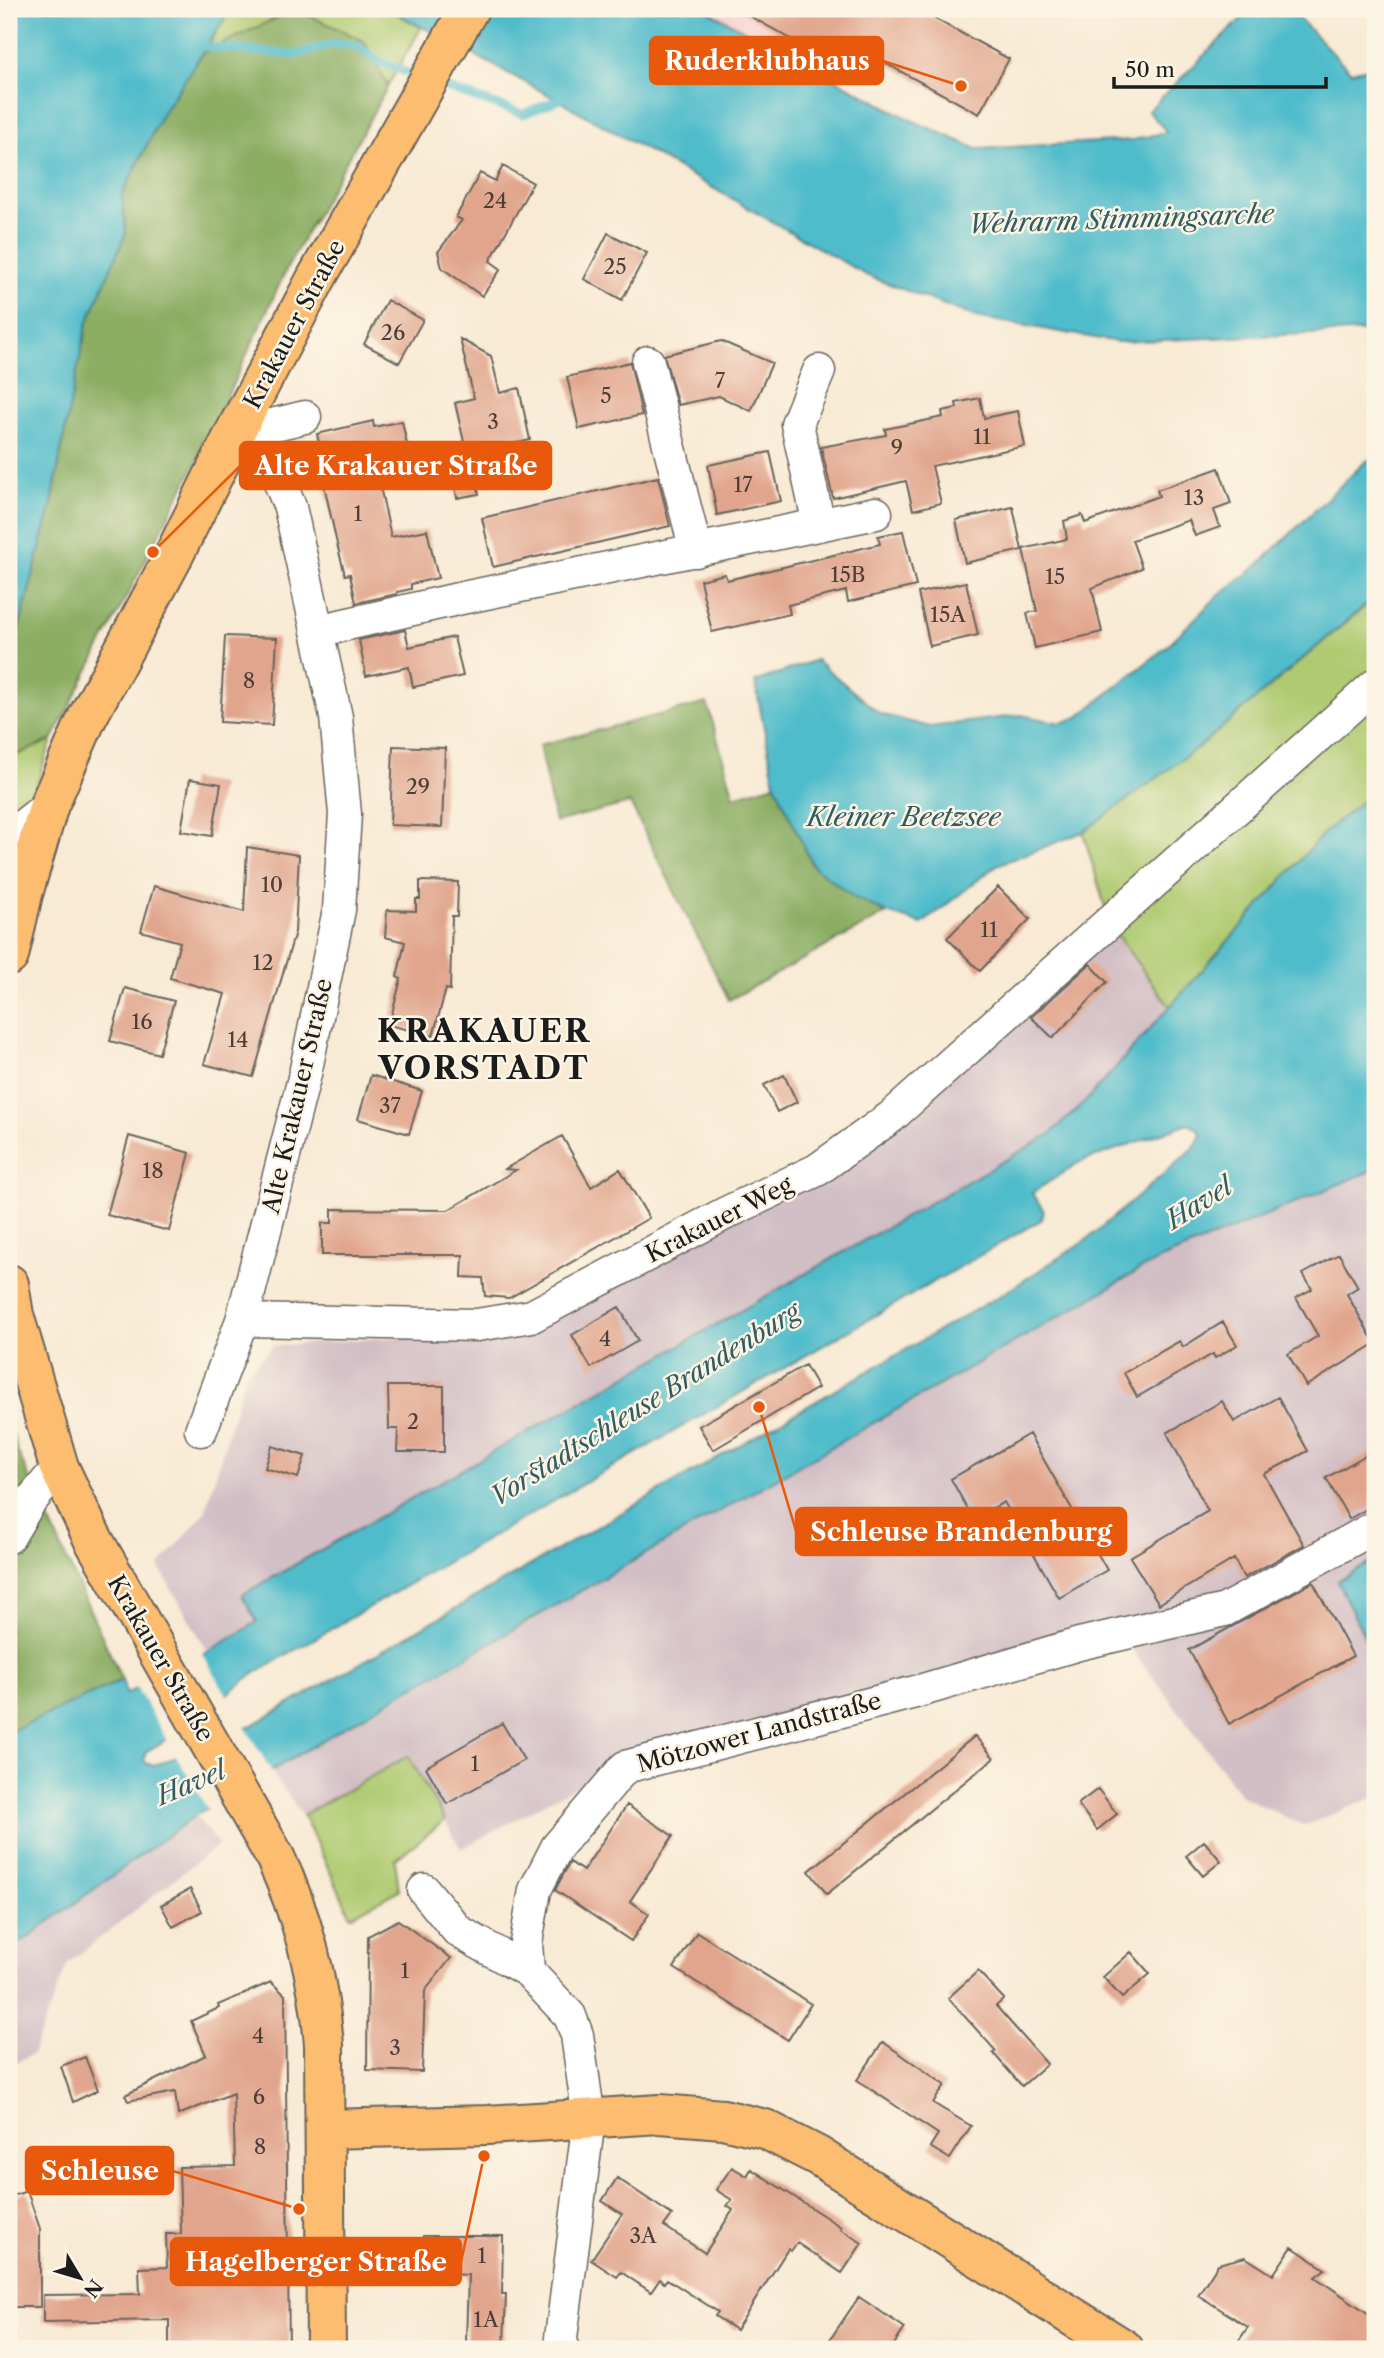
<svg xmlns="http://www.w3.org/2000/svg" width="1384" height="2358" font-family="'Libre Caslon Text',serif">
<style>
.built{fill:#f7d0cf}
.industrial{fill:#d2bec5}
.green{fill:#afca71;stroke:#667346;stroke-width:2}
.forest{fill:#8bae63;stroke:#546540;stroke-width:2}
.water{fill:#50bccb;stroke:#366c74;stroke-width:2;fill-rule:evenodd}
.pier{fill:#f8ead4}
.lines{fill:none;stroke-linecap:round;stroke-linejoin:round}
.stream{stroke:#50bccb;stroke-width:9}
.building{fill:#e1a58d}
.minor-casing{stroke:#69645c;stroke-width:35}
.major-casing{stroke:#69645c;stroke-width:42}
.minor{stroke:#fff;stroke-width:32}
.major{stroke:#fcbd6f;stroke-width:38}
.labels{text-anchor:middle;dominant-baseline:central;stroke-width:5;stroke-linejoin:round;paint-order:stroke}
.number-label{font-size:21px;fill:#4d3e38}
.street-label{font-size:24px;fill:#1c1c1c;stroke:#fcf5e5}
.water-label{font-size:26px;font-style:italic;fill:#315c62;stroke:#fcf5e5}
.district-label{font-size:32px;font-weight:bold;letter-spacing:2px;fill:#1c1c1c;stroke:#fcf5e5}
.leader{fill:none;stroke:#e8590c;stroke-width:2.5}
.callout-dot{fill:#e8590c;stroke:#fcf5e5;stroke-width:2.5}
.callout{fill:#e8590c;stroke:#e8590c;stroke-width:2.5}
.callout-label{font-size:26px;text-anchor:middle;font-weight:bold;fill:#fff}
</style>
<rect width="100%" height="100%" fill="#fcf5e5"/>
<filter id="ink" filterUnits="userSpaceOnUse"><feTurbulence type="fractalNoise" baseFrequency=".0143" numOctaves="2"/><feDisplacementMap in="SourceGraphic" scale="14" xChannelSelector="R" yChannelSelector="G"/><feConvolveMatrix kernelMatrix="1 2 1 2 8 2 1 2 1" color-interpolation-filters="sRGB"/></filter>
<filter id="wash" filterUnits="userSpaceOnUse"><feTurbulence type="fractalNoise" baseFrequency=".00686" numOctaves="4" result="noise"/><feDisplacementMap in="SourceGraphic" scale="28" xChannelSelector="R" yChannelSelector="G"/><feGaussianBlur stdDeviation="1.57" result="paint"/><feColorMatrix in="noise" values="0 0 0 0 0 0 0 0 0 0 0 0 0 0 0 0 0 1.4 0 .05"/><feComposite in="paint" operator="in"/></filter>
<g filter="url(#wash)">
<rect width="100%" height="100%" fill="#f8ead4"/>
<path class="built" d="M 705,9 L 879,9 L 840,82 Z"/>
<path class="industrial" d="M 1111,927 L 1170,1007 L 1085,1102 L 1049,1135 L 243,1595 L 257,1622 L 208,1652 L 159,1567 L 205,1512 L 245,1375 L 273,1346 L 476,1331 L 849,1160 Z
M 1375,1169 L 1375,1560 L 1337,1582 L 1375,1658 L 1375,1797 L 1304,1826 L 1242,1796 L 1113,1624 L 633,1755 L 461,1849 L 408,1756 L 302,1815 L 271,1771 L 1154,1262 Z
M 196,1816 L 218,1845 L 68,1963 L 32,2054 L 9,2066 L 9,1951 Z"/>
<path class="green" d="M 231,9 L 389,9 L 421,28 L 388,86 L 364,41 L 295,9 L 203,53 Z
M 1375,598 L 1375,790 L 1324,833 L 1170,1007 L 1111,927 L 1083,832 L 1200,746 Z
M 52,740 L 9,863 L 9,758 Z
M 408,1756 L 445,1820 L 395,1860 L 399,1890 L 351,1916 L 303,1815 Z
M 96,2342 L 96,2349 L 9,2349 L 9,2343 Z"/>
<path class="forest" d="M 295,9 L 364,41 L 388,86 L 287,268 L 196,463 L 52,740 L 9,758 L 9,666 L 52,503 L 65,429 L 87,324 L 126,233 L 122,196 L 162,114 L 203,53 Z
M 707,703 L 734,796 L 775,784 L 813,866 L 855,898 L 887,913 L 729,1000 L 630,803 L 555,822 L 539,745 Z
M 9,1422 L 18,1453 L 122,1680 L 9,1732 Z"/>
<path class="water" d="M 9,9 L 231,9 L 162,114 L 122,195 L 126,233 L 87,324 L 65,429 L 52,503 L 9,666 Z
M 389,9 L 705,9 L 909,119 L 977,149 L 1133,140 L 1167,132 L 1148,111 L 1251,9 L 1290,9 L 1351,72 L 1375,66 L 1375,331 L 1118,342 L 976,317 L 868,276 L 558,100 Z
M 1375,457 L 1375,597 L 1200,746 L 1083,832 L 997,865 L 922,924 L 887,913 L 855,898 L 813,866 L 775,784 L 755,682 L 816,660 L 880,714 L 930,727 L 1021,715 L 1061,723 L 1078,717 L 1165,648 L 1218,596 L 1258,565 L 1365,462 Z
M 1375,790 L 1375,1169 L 1154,1262 L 384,1704 L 196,1815 L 9,1951 L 9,1732 L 122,1680 L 126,1694 L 208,1652 L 257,1622 L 242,1595 L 1049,1135 L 1085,1102 L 1324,833 ZM 1189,1123 L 1199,1130 L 1201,1135 L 1195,1147 L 1089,1238 L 1006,1292 L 251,1726 L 158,1764 L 153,1766 L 146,1763 L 144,1760 L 146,1752 L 169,1738 L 255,1673 L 1041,1220 L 1044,1211 L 1032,1193 L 1078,1163 Z
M 1375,1560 L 1375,1658 L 1337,1581 Z"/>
<path class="pier" d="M 201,1651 L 228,1697 L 168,1742 L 135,1685 Z
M 244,1725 L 273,1774 L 209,1812 L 175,1754 Z"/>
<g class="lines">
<path class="stream" d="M 198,46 L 295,55 L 333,44 L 356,45 L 380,62 L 419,77
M 438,85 L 523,114 L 558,100 L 564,89"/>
</g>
<g id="blocks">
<path class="building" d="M 737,9 L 917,9 L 1009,59 L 979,114 L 841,39 L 833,54 L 822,47 L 818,54 Z
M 503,166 L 533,183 L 490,261 L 501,269 L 482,296 L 442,268 L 438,252 L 462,220 L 456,217 L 480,173 L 495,181 Z
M 608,233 L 647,253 L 622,300 L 584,279 Z
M 387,300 L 423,320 L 399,363 L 364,344 Z
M 460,339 L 491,356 L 500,393 L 519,388 L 530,440 L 467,455 L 455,403 L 474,398 Z
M 721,341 L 772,363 L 751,411 L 719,396 L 678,405 L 664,355 Z
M 630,362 L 642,415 L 579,429 L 567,377 Z
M 980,398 L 984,418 L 1018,411 L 1025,446 L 932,466 L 941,503 L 913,510 L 906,481 L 833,498 L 821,447 L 886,435 L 885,429 L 943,417 L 942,411 L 957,408 L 956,403 Z
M 373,421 L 374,427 L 402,421 L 412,469 L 378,477 L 391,537 L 427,530 L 438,578 L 411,584 L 411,589 L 397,592 L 397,594 L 356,603 L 350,574 L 345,575 L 337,544 L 319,462 L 323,461 L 317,434 Z
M 770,452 L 781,501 L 717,515 L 708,465 Z
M 1219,468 L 1231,504 L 1214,510 L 1220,527 L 1195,536 L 1189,520 L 1132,540 L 1142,568 L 1092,588 L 1102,632 L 1035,648 L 1027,613 L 1037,611 L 1023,549 L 1067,539 L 1064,521 L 1082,515 L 1085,523 L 1159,496 L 1157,490 Z
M 474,471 L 479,494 L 457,498 L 453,475 Z
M 658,477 L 670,526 L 493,567 L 482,518 Z
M 1013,507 L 1022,550 L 965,563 L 956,520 Z
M 903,531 L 916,586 L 848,602 L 846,591 L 788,605 L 790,614 L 712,632 L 700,580 L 725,574 L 727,580 L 779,568 L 880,544 L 878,536 Z
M 966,582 L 978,635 L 930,646 L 918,593 Z
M 405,630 L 409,647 L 454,637 L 463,676 L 413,687 L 409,667 L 366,676 L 359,640 Z
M 225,636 L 277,638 L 272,725 L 220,722 Z
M 393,746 L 445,748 L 442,827 L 390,825 Z
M 190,779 L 221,784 L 212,836 L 181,831 Z
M 247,847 L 299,855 L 295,932 L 253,1077 L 204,1064 L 225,994 L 170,978 L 180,942 L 141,931 L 154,886 L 244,912 Z
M 420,881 L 458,882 L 457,916 L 452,916 L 450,990 L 446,989 L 433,1036 L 389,1025 L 401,979 L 397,977 L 405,942 L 385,937 L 387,910 L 416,911 L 416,899 L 420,899 Z
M 998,887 L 1030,919 L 980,971 L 947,938 Z
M 1090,964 L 1107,982 L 1053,1038 L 1031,1017 Z
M 125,988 L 174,1001 L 159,1054 L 110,1041 Z
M 371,1075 L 422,1091 L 409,1134 L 358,1119 Z
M 784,1075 L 797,1102 L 777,1112 L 764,1085 Z
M 129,1136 L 190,1153 L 169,1231 L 107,1215 Z
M 562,1136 L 591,1187 L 620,1169 L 649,1218 L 509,1298 L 485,1296 L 483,1278 L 462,1277 L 463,1255 L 322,1255 L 322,1223 L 332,1223 L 332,1209 L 448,1210 L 516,1170 L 505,1169 Z
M 1339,1254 L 1358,1287 L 1347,1294 L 1375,1344 L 1306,1386 L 1288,1354 L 1318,1336 L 1296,1298 L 1312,1289 L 1303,1274 Z
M 619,1307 L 638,1341 L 591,1368 L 572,1335 Z
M 1223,1322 L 1237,1345 L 1215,1358 L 1213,1354 L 1137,1397 L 1124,1373 L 1180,1341 L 1183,1347 Z
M 805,1365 L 818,1388 L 713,1450 L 699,1426 Z
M 388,1386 L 444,1386 L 444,1452 L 397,1452 L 398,1429 L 389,1429 Z
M 1278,1397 L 1308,1451 L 1264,1474 L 1304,1545 L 1244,1578 L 1234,1559 L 1159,1604 L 1130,1557 L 1208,1511 L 1167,1433 L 1222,1401 L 1234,1422 Z
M 1029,1434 L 1107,1570 L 1059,1598 L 1004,1502 L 973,1519 L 951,1479 Z
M 272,1446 L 305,1456 L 298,1478 L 265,1468 Z
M 1375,1450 L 1375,1504 L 1349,1519 L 1326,1478 Z
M 1313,1582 L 1353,1656 L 1229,1724 L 1189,1650 Z
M 502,1723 L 524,1760 L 447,1804 L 426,1767 Z
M 975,1736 L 994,1758 L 827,1894 L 809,1871 Z
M 1098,1789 L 1117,1814 L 1097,1830 L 1078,1804 Z
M 627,1805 L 673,1836 L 630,1901 L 649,1914 L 631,1941 L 555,1890 L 570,1862 L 583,1871 Z
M 1204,1841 L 1221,1861 L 1203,1876 L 1186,1856 Z
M 190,1889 L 202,1911 L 173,1927 L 161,1905 Z
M 398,1920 L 451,1958 L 425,1991 L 422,2072 L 367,2070 L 368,1936 Z
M 697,1932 L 811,2004 L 788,2040 L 674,1968 Z
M 1131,1952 L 1150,1974 L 1122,1998 L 1103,1977 Z
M 978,1971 L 1004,1999 L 996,2006 L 1047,2064 L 1022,2086 L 993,2053 L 996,2051 L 948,1998 Z
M 271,1982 L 285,1995 L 289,2349 L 237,2349 L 237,2345 L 169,2348 L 169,2320 L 43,2322 L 43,2295 L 140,2294 L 139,2268 L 167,2267 L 166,2234 L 181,2234 L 179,2167 L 235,2166 L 233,2093 L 178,2115 L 175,2092 L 128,2101 L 125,2095 L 206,2055 L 191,2021 L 219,2008 L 218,2005 Z
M 883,2042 L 945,2085 L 933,2103 L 971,2126 L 950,2159 L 930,2147 L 938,2134 L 857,2080 Z
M 85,2057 L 98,2090 L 73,2102 L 61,2066 Z
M 732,2167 L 747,2176 L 751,2169 L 841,2227 L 840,2229 L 862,2243 L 842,2273 L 797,2243 L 791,2251 L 788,2249 L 736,2330 L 715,2316 L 718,2312 L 667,2279 L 664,2283 L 660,2279 L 651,2292 L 621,2272 L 617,2277 L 591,2260 L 622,2214 L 602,2201 L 617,2178 L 672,2215 L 664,2226 L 705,2253 L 733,2210 L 727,2206 L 732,2200 L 716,2190 Z
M 27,2191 L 40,2229 L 40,2307 L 9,2307 L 9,2197 Z
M 423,2236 L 503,2236 L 502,2294 L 506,2294 L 504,2344 L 466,2343 L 468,2275 L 423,2273 Z
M 1292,2247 L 1325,2269 L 1315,2277 L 1375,2318 L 1375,2349 L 1233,2349 L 1248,2327 L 1198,2295 L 1218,2264 L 1245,2257 L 1273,2275 Z
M 859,2297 L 905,2328 L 891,2349 L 842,2349 L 829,2341 Z"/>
</g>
</g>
<g filter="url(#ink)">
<use href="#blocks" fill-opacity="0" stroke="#69645c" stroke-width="2"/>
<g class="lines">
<defs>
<path id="minor" d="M 648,362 L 696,551
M 234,434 L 305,417
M 819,525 L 797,424 L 819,371
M 317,631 L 462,598 L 876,513
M 9,837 L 49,805
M 242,1320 L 477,1325 L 532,1316 L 728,1212 L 817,1170 L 891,1117 L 1375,685
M 201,1430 L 242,1320 L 305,1074 L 339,910 L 345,814 L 336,717 L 290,507 L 274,468 L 234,434
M 9,1537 L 29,1503 L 59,1467
M 424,1890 L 458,1931 L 528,1971 L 570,2016 L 577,2035 L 589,2119 L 561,2338 L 563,2349
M 528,1971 L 526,1943 L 535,1890 L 557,1847 L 625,1767 L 919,1691 L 1079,1644 L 1225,1610 L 1375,1527"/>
<path id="major" d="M 9,956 L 23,894 L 49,805 L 87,718 L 170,563 L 234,434 L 317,277 L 469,9
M 9,1284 L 14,1315 L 59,1467 L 93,1539 L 275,1857 C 303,1917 319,1979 324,2045 L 326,2349
M 325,2129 L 487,2125 L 660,2114 L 723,2119 L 765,2129 L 818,2156 L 1124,2349"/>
</defs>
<use href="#minor" class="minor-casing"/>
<use href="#major" class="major-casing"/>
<use href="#minor" class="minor"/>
<use href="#major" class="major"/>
</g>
</g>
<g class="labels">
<g class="number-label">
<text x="495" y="200">24</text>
<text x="615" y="266">25</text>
<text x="393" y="332">26</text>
<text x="720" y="380">7</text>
<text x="606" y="395">5</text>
<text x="493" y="421">3</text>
<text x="982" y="436">11</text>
<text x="897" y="447">9</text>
<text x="743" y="484">17</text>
<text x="1194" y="497">13</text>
<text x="358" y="513">1</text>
<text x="848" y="574">15B</text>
<text x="1055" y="576">15</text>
<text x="948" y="614">15A</text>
<text x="249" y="680">8</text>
<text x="418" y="786">29</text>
<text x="272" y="884">10</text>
<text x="989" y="929">11</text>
<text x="263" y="962">12</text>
<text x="142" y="1021">16</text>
<text x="238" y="1039">14</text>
<text x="390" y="1105">37</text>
<text x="153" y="1170">18</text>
<text x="605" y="1338">4</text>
<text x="413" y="1421">2</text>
<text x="475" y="1763">1</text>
<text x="405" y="1970">1</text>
<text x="258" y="2035">4</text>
<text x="395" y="2047">3</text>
<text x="259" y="2096">6</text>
<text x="260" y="2146">8</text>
<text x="643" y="2235">3A</text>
<text x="482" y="2255">1</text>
<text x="486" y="2319">1A</text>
</g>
<g class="street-label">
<text transform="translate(294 324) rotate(-62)">Krakauer Straße</text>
<text transform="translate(297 1096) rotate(-77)">Alte Krakauer Straße</text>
<text transform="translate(719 1219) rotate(-27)">Krakauer Weg</text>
<text transform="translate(161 1658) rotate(60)">Krakauer Straße</text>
<text transform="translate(759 1732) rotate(-15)">Mötzower Landstraße</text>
</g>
<g class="water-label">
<text transform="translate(1121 219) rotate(-2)">Wehrarm Stimmingsarche</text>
<text x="904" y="817">Kleiner Beetzsee</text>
<text transform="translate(1199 1203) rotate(-32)">Havel</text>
<text transform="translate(645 1404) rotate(-32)">Vorstadtschleuse Brandenburg</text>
<text transform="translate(191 1783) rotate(-23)">Havel</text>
</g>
<g class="district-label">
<text x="484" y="1030">KRAKAUER<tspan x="484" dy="37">VORSTADT</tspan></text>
</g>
</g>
<path class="leader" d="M961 86L883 61M153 552L240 466M759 1407L796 1531M299 2209L173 2171M484 2156L461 2262"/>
<g class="callout-dot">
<circle cx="961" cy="86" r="7"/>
<circle cx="153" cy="552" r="7"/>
<circle cx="759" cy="1407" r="7"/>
<circle cx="299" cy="2209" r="7"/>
<circle cx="484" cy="2156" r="7"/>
</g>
<g class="callout">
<rect x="650" y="37" width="233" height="47" rx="7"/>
<rect x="240" y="442" width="311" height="47" rx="7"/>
<rect x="796" y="1508" width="330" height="47" rx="7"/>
<rect x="26" y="2147" width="147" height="47" rx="7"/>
<rect x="171" y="2238" width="290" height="47" rx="7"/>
</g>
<g class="callout-label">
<text x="767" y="70">Ruderklubhaus</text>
<text x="396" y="475">Alte Krakauer Straße</text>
<text x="961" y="1541">Schleuse Brandenburg</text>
<text x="100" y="2180">Schleuse</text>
<text x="316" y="2271">Hagelberger Straße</text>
</g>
<rect width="1384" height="2358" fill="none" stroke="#fcf5e5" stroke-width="35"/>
<g transform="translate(80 2278) rotate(128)" stroke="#fcf5e5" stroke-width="5" paint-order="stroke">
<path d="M0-5L12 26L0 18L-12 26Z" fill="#1c1c1c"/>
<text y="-10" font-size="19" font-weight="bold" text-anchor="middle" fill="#1c1c1c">N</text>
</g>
<path d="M1114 77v10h212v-10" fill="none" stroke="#1c1c1c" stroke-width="3.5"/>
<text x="1125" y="77" font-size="21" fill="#1c1c1c" stroke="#fcf5e5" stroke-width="5" paint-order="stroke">50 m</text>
</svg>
